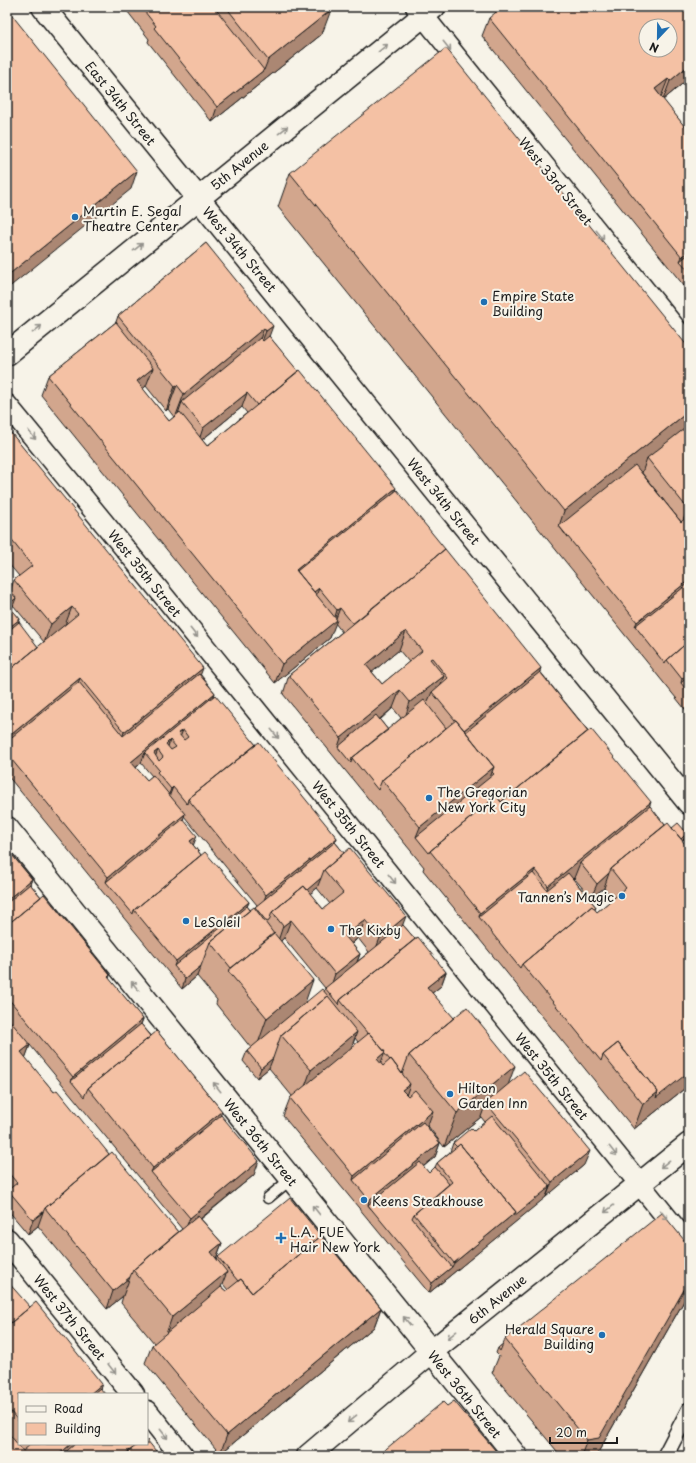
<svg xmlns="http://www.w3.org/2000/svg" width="696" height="1463" font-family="'Playpen Sans',sans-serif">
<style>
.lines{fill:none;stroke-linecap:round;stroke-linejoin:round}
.service-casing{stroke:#1c1c1c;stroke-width:13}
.pedestrian-casing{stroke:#1c1c1c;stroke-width:18}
.minor-casing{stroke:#1c1c1c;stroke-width:23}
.secondary-casing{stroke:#1c1c1c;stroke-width:25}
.primary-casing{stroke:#1c1c1c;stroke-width:25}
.service{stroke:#f7f3e8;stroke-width:10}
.pedestrian{stroke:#f7f3e8;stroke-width:15}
.minor{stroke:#f7f3e8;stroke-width:20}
.secondary{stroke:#f7f3e8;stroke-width:22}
.primary{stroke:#f7f3e8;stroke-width:22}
.wall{fill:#d2a68d;stroke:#1c1c1c;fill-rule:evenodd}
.shaded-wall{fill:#ab8773;stroke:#1c1c1c}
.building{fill:#f4c1a4;stroke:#1c1c1c;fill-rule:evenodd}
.oneway{stroke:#94928c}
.poi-dot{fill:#1f6fb2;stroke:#f7f3e8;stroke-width:1.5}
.labels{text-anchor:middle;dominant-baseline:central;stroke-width:4;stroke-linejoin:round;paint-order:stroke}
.street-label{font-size:13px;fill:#1c1c1c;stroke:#f7f3e8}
.poi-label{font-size:13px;fill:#1c1c1c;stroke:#f7f3e8;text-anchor:start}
</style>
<rect width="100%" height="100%" fill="#f7f3e8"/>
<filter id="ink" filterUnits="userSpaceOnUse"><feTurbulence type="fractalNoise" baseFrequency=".025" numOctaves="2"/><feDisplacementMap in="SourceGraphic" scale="8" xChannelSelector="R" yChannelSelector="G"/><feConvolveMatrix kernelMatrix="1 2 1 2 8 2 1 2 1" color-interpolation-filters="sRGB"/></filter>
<g filter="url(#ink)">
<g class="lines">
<defs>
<path id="service" d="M 268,1198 L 291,1179"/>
<path id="pedestrian" d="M 665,1456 L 689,1410"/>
<path id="minor" d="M 416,7 L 689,345
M 7,405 L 154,584 L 689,1245"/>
<path id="secondary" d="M 7,354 L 434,7
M 7,828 L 516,1456
M 7,1240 L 133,1394
M 147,1412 L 182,1456
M 308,1456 L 431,1352 L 689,1144"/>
<path id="primary" d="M 43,7 L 689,803"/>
</defs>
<use href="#service" class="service-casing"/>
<use href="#pedestrian" class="pedestrian-casing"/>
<use href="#minor" class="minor-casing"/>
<use href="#secondary" class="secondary-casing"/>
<use href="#primary" class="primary-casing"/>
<use href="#service" class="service"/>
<use href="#pedestrian" class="pedestrian"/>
<use href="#minor" class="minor"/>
<use href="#secondary" class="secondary"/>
<use href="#primary" class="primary"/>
</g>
<path class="wall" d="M 124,7 L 329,7 L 322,34 L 212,122 L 148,42 L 149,39 Z
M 689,7 L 689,80 L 688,79 L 663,100 L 689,132 L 689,292 L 482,36 L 489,18 Z
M 689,92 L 689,109 L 684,103 L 688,93 Z
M 290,173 L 689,348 L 689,714 L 278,207 ZM 641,473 L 642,473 L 681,522 Z
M 206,243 L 269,336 L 394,492 L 665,825 L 687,833 L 685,838 L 682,841 L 689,1085 L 634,1129 L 423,870 L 424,867 L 283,694 L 289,675 L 342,632 L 335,623 L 330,638 L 275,683 L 41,395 L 48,376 L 116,322 L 118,316 ZM 146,386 L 166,411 L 168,409 L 174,417 L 169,421 L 143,389 ZM 242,407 L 247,413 L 207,446 L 202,440 ZM 399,650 L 409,662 L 382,684 L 372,672 ZM 393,708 L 401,718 L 388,730 L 380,720 ZM 574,878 L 591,898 L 604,888 L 613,899 L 597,912 L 595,910 L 596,907 L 573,879 Z
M 7,428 L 215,693 L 213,697 L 256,745 L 337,838 L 335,842 L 403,925 L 415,939 L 446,972 L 441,986 L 432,993 L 508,1084 L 584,1165 L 429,1293 L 283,1116 L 290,1098 L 292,1096 L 269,1068 L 257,1078 L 243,1061 L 247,1051 L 251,1048 L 216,1004 L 217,1000 L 197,976 L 182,989 L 7,775 L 7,587 L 10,591 L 14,580 L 19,576 L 7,562 ZM 13,605 L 44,642 L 38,647 L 18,623 L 20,619 L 12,610 ZM 141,763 L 152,776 L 147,780 L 136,768 ZM 184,816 L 257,905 L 254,908 L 250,910 L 247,906 L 249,902 L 201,855 L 193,845 L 183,819 ZM 317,888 L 330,904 L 323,909 L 310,894 ZM 284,938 L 325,988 L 324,992 L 304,1004 L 281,941 ZM 358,938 L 369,952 L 357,962 L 360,954 L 352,944 ZM 355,1038 L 358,1042 L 352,1047 ZM 481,1117 L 485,1122 L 474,1131 L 453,1143 L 450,1152 L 437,1163 L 435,1167 L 429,1173 L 423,1167 L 435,1157 L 440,1143 L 427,1127 L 428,1126 L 444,1147 Z
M 7,849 L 32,879 L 30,884 L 41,897 L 110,975 L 109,979 L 143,1019 L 141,1024 L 221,1115 L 254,1175 L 201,1219 L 222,1243 L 216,1259 L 217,1260 L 218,1257 L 381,1308 L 374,1327 L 220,1454 L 145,1363 L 152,1345 L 154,1343 L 121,1303 L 123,1296 L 107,1309 L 38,1226 L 28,1234 L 7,1209 ZM 30,1045 L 182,1229 L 178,1232 L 54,1092 L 25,1058 ZM 222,1283 L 228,1290 L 226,1291 L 221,1287 Z
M 689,1246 L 689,1292 L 688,1294 L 596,1456 L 561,1456 L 492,1373 L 499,1356 L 496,1353 L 498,1348 L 503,1344 L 505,1339 Z
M 7,1281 L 19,1394 L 19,1444 L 147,1444 L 7,1456 L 9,1436 L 7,1434 Z"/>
<path class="shaded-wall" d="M 331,10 L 322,34 L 212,122 L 217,107 L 264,70 L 268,60 Z
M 689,65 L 689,77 L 688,79 L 663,100 L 670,81 Z
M 668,79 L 661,97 L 655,89 Z
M 137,171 L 131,189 L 7,289 L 7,276 Z
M 689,251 L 689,264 L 680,261 L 682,257 Z
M 273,326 L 264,350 L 257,355 L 266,331 Z
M 264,328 L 255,353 L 182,402 L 177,417 L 175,418 L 184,394 Z
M 153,368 L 146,386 L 130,400 L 137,381 Z
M 177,385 L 168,409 L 166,411 L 175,386 Z
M 247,393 L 242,407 L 198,443 L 203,428 Z
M 689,411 L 689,435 L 647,458 L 642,473 L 565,534 L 559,526 L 564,511 Z
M 396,488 L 389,507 L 299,580 L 296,570 Z
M 689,507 L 689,518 L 682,523 L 688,509 Z
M 689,580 L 689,593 L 635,626 L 637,622 Z
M 319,588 L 314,602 L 311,594 Z
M 16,598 L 9,617 L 8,605 Z
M 72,607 L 65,625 L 44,643 L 51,624 Z
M 340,608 L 335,621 L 337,620 L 330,638 L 275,683 L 282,664 L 333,623 L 337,610 Z
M 20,619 L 13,637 L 7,642 L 7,629 Z
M 406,631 L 399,650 L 359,683 L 366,665 Z
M 203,668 L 196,687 L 118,751 L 124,732 Z
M 541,668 L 535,686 L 467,741 L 464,730 Z
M 689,673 L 689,686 L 681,683 L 682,679 Z
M 444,676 L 437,694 L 432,692 L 428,701 L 404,721 L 410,702 Z
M 80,678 L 73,697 L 7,751 L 7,738 Z
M 400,690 L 393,708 L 341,751 L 338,747 L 341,738 Z
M 215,693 L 209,708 L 145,753 L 141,763 L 126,776 L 131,762 Z
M 183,730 L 179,740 L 178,733 Z
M 170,740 L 167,750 L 166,744 Z
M 158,750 L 154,760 L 154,753 Z
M 494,767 L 485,791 L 416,837 L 420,827 Z
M 173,787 L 169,797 L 167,799 L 171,789 Z
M 651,802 L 644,821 L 580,863 L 574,878 L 542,905 L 548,886 Z
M 185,814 L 180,829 L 106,882 L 108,877 Z
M 687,833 L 685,838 L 678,845 L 680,839 Z
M 197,836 L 193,846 L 190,841 Z
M 337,838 L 331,852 L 261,909 L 266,895 Z
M 535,869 L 528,888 L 479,917 L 480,913 Z
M 609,873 L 604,888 L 591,898 L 597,884 Z
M 321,878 L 317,888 L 278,920 L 275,916 Z
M 32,879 L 26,894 L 7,910 L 7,900 Z
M 249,902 L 243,916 L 210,942 L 174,966 L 176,961 Z
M 406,916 L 399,935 L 373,956 L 380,938 Z
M 291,920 L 284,938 L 277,944 L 283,926 Z
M 365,920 L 358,938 L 338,954 L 345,936 Z
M 360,954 L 353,972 L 329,992 L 335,974 Z
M 201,966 L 197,976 L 182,989 L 185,979 Z
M 446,972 L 441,986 L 422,1001 L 427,987 Z
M 313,980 L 301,1014 L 255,1052 L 267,1018 Z
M 143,1019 L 137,1034 L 71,1081 L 73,1077 Z
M 357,1032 L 345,1065 L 299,1103 L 311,1070 Z
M 30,1045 L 25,1059 L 21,1052 Z
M 385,1052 L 378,1071 L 377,1059 Z
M 273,1058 L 269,1068 L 257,1078 L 261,1068 Z
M 515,1066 L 503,1099 L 486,1103 L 481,1117 L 444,1147 L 457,1113 Z
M 689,1072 L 689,1085 L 634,1129 L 643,1104 L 658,1092 Z
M 410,1084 L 404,1102 L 402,1090 Z
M 222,1111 L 216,1129 L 151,1172 L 153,1168 Z
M 433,1111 L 426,1130 L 353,1180 L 354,1176 Z
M 440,1143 L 435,1157 L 371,1209 L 368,1205 L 369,1200 Z
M 590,1151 L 584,1165 L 546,1197 L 552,1182 Z
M 259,1161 L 254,1175 L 184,1232 L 190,1218 Z
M 550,1187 L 546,1197 L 429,1293 L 432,1283 L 452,1267 L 454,1263 L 516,1212 Z
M 43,1212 L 38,1226 L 28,1234 L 33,1220 Z
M 222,1243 L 209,1277 L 211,1252 Z
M 227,1272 L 214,1305 L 160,1351 L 172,1317 Z
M 130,1277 L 123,1296 L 107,1309 L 113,1291 Z
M 689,1281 L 689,1292 L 688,1294 L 596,1456 L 581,1456 L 587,1440 Z
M 381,1308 L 374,1327 L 220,1454 L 227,1435 Z
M 102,1384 L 98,1394 L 90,1394 Z
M 71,1444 L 84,1444 L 69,1456 L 57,1456 Z"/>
<path class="building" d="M 141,7 L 214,7 L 264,70 L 217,107 L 154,28 L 156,26 Z
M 226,7 L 329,7 L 331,10 L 268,60 Z
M 502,7 L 689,7 L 689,65 L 670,81 L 668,79 L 655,89 L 689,132 L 689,251 L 682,257 L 489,18 ZM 646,26 L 670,26 L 670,50 L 646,50 Z
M 7,9 L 137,171 L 7,276 Z
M 446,48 L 689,348 L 689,411 L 564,511 L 290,173 Z
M 206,243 L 273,326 L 266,331 L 264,328 L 184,394 L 177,385 L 175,386 L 118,316 Z
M 689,254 L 689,271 L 680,261 Z
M 116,322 L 153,368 L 137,381 L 169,421 L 180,412 L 207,446 L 300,370 L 396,488 L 296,570 L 337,620 L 282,664 L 48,376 Z
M 269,336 L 298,371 L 257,405 L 247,393 L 203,428 L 182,402 L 260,338 L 263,341 Z
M 689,425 L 689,507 L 688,509 L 647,458 Z
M 7,428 L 203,668 L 124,732 L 80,678 L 7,738 L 7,672 L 78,614 L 72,607 L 51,624 L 14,580 L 32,566 L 9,537 L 7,539 Z
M 635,465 L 681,522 L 689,515 L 689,580 L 637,622 L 559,526 Z
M 397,490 L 445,549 L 353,624 L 340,608 L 337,610 L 319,588 L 314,592 L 297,571 Z
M 445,549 L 541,668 L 464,730 L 456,720 L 455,720 L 432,692 L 448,678 L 432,658 L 430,659 L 444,676 L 410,702 L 400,690 L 341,738 L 289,675 ZM 406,631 L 422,651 L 382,684 L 366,665 Z
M 689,583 L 689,641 L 667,660 L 665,664 L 635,626 Z
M 7,587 L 16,598 L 8,605 L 20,619 L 7,629 Z
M 19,622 L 38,647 L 7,672 L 7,632 Z
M 689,641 L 689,673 L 682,679 L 667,660 Z
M 540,672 L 588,731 L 501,802 L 497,796 L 430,851 L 429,853 L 416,837 L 494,774 L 492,772 L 494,767 L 466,732 Z
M 199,674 L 215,693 L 131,762 L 147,780 L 153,775 L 185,814 L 108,877 L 7,754 L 7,741 L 79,682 L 123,736 Z
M 689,676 L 689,693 L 681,683 Z
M 215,695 L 256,745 L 188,799 L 187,804 L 173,787 L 171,789 L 157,772 L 159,770 L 145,753 ZM 183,730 L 188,737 L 184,740 L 178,733 ZM 170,740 L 176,747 L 171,750 L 166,744 ZM 158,750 L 163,757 L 159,761 L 154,753 Z
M 424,700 L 446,728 L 382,780 L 378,790 L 352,758 Z
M 376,715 L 388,730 L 352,758 L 351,763 L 338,747 Z
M 456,720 L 494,767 L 420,827 L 382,780 Z
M 591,729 L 651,802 L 548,886 L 535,869 L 480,913 L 430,851 L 497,796 L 501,802 Z
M 259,742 L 337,838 L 266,895 L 188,799 Z
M 650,806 L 665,825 L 611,869 L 609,873 L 597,884 L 580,863 Z
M 183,819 L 197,836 L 190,841 L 201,855 L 134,910 L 133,914 L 106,882 Z
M 668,823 L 689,849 L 689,1072 L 656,1098 L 658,1092 L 618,1043 L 603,1055 L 601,1061 L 522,964 L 592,906 L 597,912 L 626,888 L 611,869 Z
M 678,823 L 687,833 L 681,839 L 672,828 Z
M 335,842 L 344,853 L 324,870 L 321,878 L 307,890 L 304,886 L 272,912 L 269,921 L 267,922 L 255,907 Z
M 350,848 L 406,916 L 380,938 L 365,920 L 345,936 L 360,954 L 335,974 L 291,920 L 283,926 L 272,912 L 304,886 L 323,909 L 343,893 L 324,870 Z
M 7,849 L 32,879 L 7,900 Z
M 205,852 L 249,902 L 176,961 L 134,910 Z
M 533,873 L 547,890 L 568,873 L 596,907 L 594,908 L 592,906 L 522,964 L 520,968 L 479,917 Z
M 30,884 L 41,897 L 7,925 L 7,903 Z
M 44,894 L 110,975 L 108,977 L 143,1019 L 73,1077 L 7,997 L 7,925 Z
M 247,906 L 250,910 L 210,942 L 201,966 L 185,979 L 174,966 Z
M 254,907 L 274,934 L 231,968 L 210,942 Z
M 403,925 L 415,939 L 340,1000 L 339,1005 L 325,988 Z
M 274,933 L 313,980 L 267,1018 L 228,971 Z
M 418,937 L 446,972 L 427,987 L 454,1018 L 409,1055 L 402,1074 L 391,1059 L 390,1060 L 384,1053 L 385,1052 L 369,1033 L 368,1034 L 340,1000 Z
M 322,989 L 328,996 L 281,1035 L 273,1058 L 261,1068 L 247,1051 Z
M 328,996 L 357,1032 L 311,1070 L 281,1035 Z
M 467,1007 L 515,1066 L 457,1113 L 409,1055 Z
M 7,1017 L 30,1045 L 21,1052 L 54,1092 L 57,1090 L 109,1154 L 45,1208 L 43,1212 L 33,1220 L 8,1190 L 17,1183 L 7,1171 Z
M 141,1024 L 151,1036 L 88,1088 L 84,1097 L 71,1081 Z
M 157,1031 L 222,1111 L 153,1168 L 88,1088 Z
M 369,1033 L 385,1052 L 377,1059 L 383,1066 L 391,1059 L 410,1084 L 402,1090 L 408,1096 L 415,1090 L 433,1111 L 354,1176 L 290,1098 Z
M 618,1043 L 658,1092 L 643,1104 L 603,1055 Z
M 524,1071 L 590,1151 L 552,1182 L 486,1103 Z
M 221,1115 L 259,1161 L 190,1218 L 151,1172 Z
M 492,1116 L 550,1187 L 514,1216 L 516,1212 L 460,1144 L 457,1147 L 453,1143 L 471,1128 L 474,1131 Z
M 423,1122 L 440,1143 L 369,1200 L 353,1180 Z
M 460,1144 L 516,1212 L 454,1263 L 414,1214 L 452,1182 L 437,1163 Z
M 112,1152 L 178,1232 L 133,1270 L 130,1277 L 113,1291 L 45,1208 Z
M 420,1162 L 429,1173 L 435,1167 L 449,1184 L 414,1214 L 412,1218 L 452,1267 L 432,1283 L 368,1205 Z
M 290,1198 L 321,1236 L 252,1293 L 241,1279 L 238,1281 L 218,1257 Z
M 662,1213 L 689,1246 L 689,1281 L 599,1438 L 587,1440 L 505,1339 Z
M 198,1216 L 222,1243 L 211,1252 L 227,1272 L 172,1317 L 133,1270 Z
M 321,1236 L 381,1308 L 227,1435 L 152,1345 L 221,1287 L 226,1291 L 241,1279 L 252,1293 Z
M 7,1281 L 30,1307 L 7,1326 Z
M 36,1302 L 102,1384 L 90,1394 L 19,1394 L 19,1422 L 7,1407 L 7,1326 Z
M 503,1344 L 500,1351 L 498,1348 Z
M 100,1388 L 105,1394 L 93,1394 Z
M 454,1401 L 500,1456 L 383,1456 L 381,1453 L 443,1402 L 447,1406 Z
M 10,1435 L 23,1451 L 31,1444 L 71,1444 L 57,1456 L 7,1456 L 7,1438 Z
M 147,1440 L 160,1456 L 123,1456 L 138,1444 L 147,1444 Z
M 75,1444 L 138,1444 L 123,1456 L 61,1456 Z"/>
<defs><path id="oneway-shaft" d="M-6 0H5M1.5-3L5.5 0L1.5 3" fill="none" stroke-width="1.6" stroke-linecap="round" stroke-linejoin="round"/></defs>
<g class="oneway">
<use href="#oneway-shaft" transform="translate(447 46) rotate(51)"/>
<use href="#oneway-shaft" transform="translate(383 48) rotate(-39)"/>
<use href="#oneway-shaft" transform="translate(283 130) rotate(-39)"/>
<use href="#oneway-shaft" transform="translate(600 235) rotate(51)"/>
<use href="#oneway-shaft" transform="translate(138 247) rotate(-39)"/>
<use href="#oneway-shaft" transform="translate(37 329) rotate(-39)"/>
<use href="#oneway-shaft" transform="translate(32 435) rotate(51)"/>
<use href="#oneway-shaft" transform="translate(194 633) rotate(51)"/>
<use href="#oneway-shaft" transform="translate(275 734) rotate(51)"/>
<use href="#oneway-shaft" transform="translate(392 879) rotate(51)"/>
<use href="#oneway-shaft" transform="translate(135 986) rotate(-129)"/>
<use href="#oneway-shaft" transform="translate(217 1087) rotate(-129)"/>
<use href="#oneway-shaft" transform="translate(613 1151) rotate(52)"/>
<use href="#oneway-shaft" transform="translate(665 1164) rotate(141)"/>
<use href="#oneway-shaft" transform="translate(609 1209) rotate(141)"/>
<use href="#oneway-shaft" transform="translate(316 1210) rotate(-129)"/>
<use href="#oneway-shaft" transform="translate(664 1215) rotate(51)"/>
<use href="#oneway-shaft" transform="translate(407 1321) rotate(-129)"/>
<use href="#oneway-shaft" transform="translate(452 1335) rotate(141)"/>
<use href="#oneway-shaft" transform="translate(112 1369) rotate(51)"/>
<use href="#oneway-shaft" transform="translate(352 1419) rotate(140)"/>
<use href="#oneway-shaft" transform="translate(164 1434) rotate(52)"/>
</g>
</g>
<g class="poi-dot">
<circle cx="75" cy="217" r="4"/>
<circle cx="484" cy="302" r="4"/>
<circle cx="429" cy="798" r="4"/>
<circle cx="622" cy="896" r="4"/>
<circle cx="186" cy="921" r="4"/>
<circle cx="331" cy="929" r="4"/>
<circle cx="450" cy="1094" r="4"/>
<circle cx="364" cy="1200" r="4"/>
<path d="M279 1232h4v4h4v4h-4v4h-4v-4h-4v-4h4z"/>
<circle cx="602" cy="1335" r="4"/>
</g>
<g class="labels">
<g class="street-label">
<text transform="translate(121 103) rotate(51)">East 34th Street</text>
<text transform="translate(239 165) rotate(-39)">5th Avenue</text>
<text transform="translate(556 181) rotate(51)">West 33rd Street</text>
<text transform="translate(240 249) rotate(50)">West 34th Street</text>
<text transform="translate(444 501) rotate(51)">West 34th Street</text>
<text transform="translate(145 573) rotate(51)">West 35th Street</text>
<text transform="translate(349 824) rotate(51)">West 35th Street</text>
<text transform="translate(552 1076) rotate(51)">West 35th Street</text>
<text transform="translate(261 1142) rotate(51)">West 36th Street</text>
<text transform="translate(497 1299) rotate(-39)">6th Avenue</text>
<text transform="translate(70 1317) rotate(51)">West 37th Street</text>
<text transform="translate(465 1394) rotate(51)">West 36th Street</text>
</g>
<g class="poi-label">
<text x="83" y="210">Martin E. Segal<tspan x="83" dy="15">Theatre Center</tspan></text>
<text x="492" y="295">Empire State<tspan x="492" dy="15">Building</tspan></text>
<text x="437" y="791">The Gregorian<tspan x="437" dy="15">New York City</tspan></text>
<text x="614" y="896" text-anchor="end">Tannen’s Magic</text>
<text x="194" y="921">LeSoleil</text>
<text x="339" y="929">The Kixby</text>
<text x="458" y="1087">Hilton<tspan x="458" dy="15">Garden Inn</tspan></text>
<text x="372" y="1200">Keens Steakhouse</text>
<text x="290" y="1231">L.A. FUE<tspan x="290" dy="15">Hair New York</tspan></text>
<text x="594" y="1328" text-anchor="end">Herald Square<tspan x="594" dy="15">Building</tspan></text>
</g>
</g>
<rect width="696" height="1463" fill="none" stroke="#f7f3e8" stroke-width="24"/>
<rect x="12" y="12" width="672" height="1439" fill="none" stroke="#1c1c1c" stroke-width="1.5" filter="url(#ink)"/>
<rect x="18" y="1393" width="130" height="52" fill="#f7f3e8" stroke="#9f9d96"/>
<rect x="26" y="1406" width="20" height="6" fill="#f7f3e8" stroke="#9f9d96"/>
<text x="54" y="1413" font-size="12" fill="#1c1c1c">Road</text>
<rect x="26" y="1423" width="20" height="12" fill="#f4c1a4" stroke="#9f9d96"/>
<text x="54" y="1433" font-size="12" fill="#1c1c1c">Building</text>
<g transform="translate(658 38) rotate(202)"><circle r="19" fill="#f7f3e8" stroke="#9f9d96"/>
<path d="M0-3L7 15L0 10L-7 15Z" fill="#1f6fb2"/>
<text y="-6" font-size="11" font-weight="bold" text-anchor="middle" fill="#1c1c1c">N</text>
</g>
<path d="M550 1437v6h67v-6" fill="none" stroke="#1c1c1c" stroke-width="2"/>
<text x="556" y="1437" font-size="12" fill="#1c1c1c" stroke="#f7f3e8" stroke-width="3" paint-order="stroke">20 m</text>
</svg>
